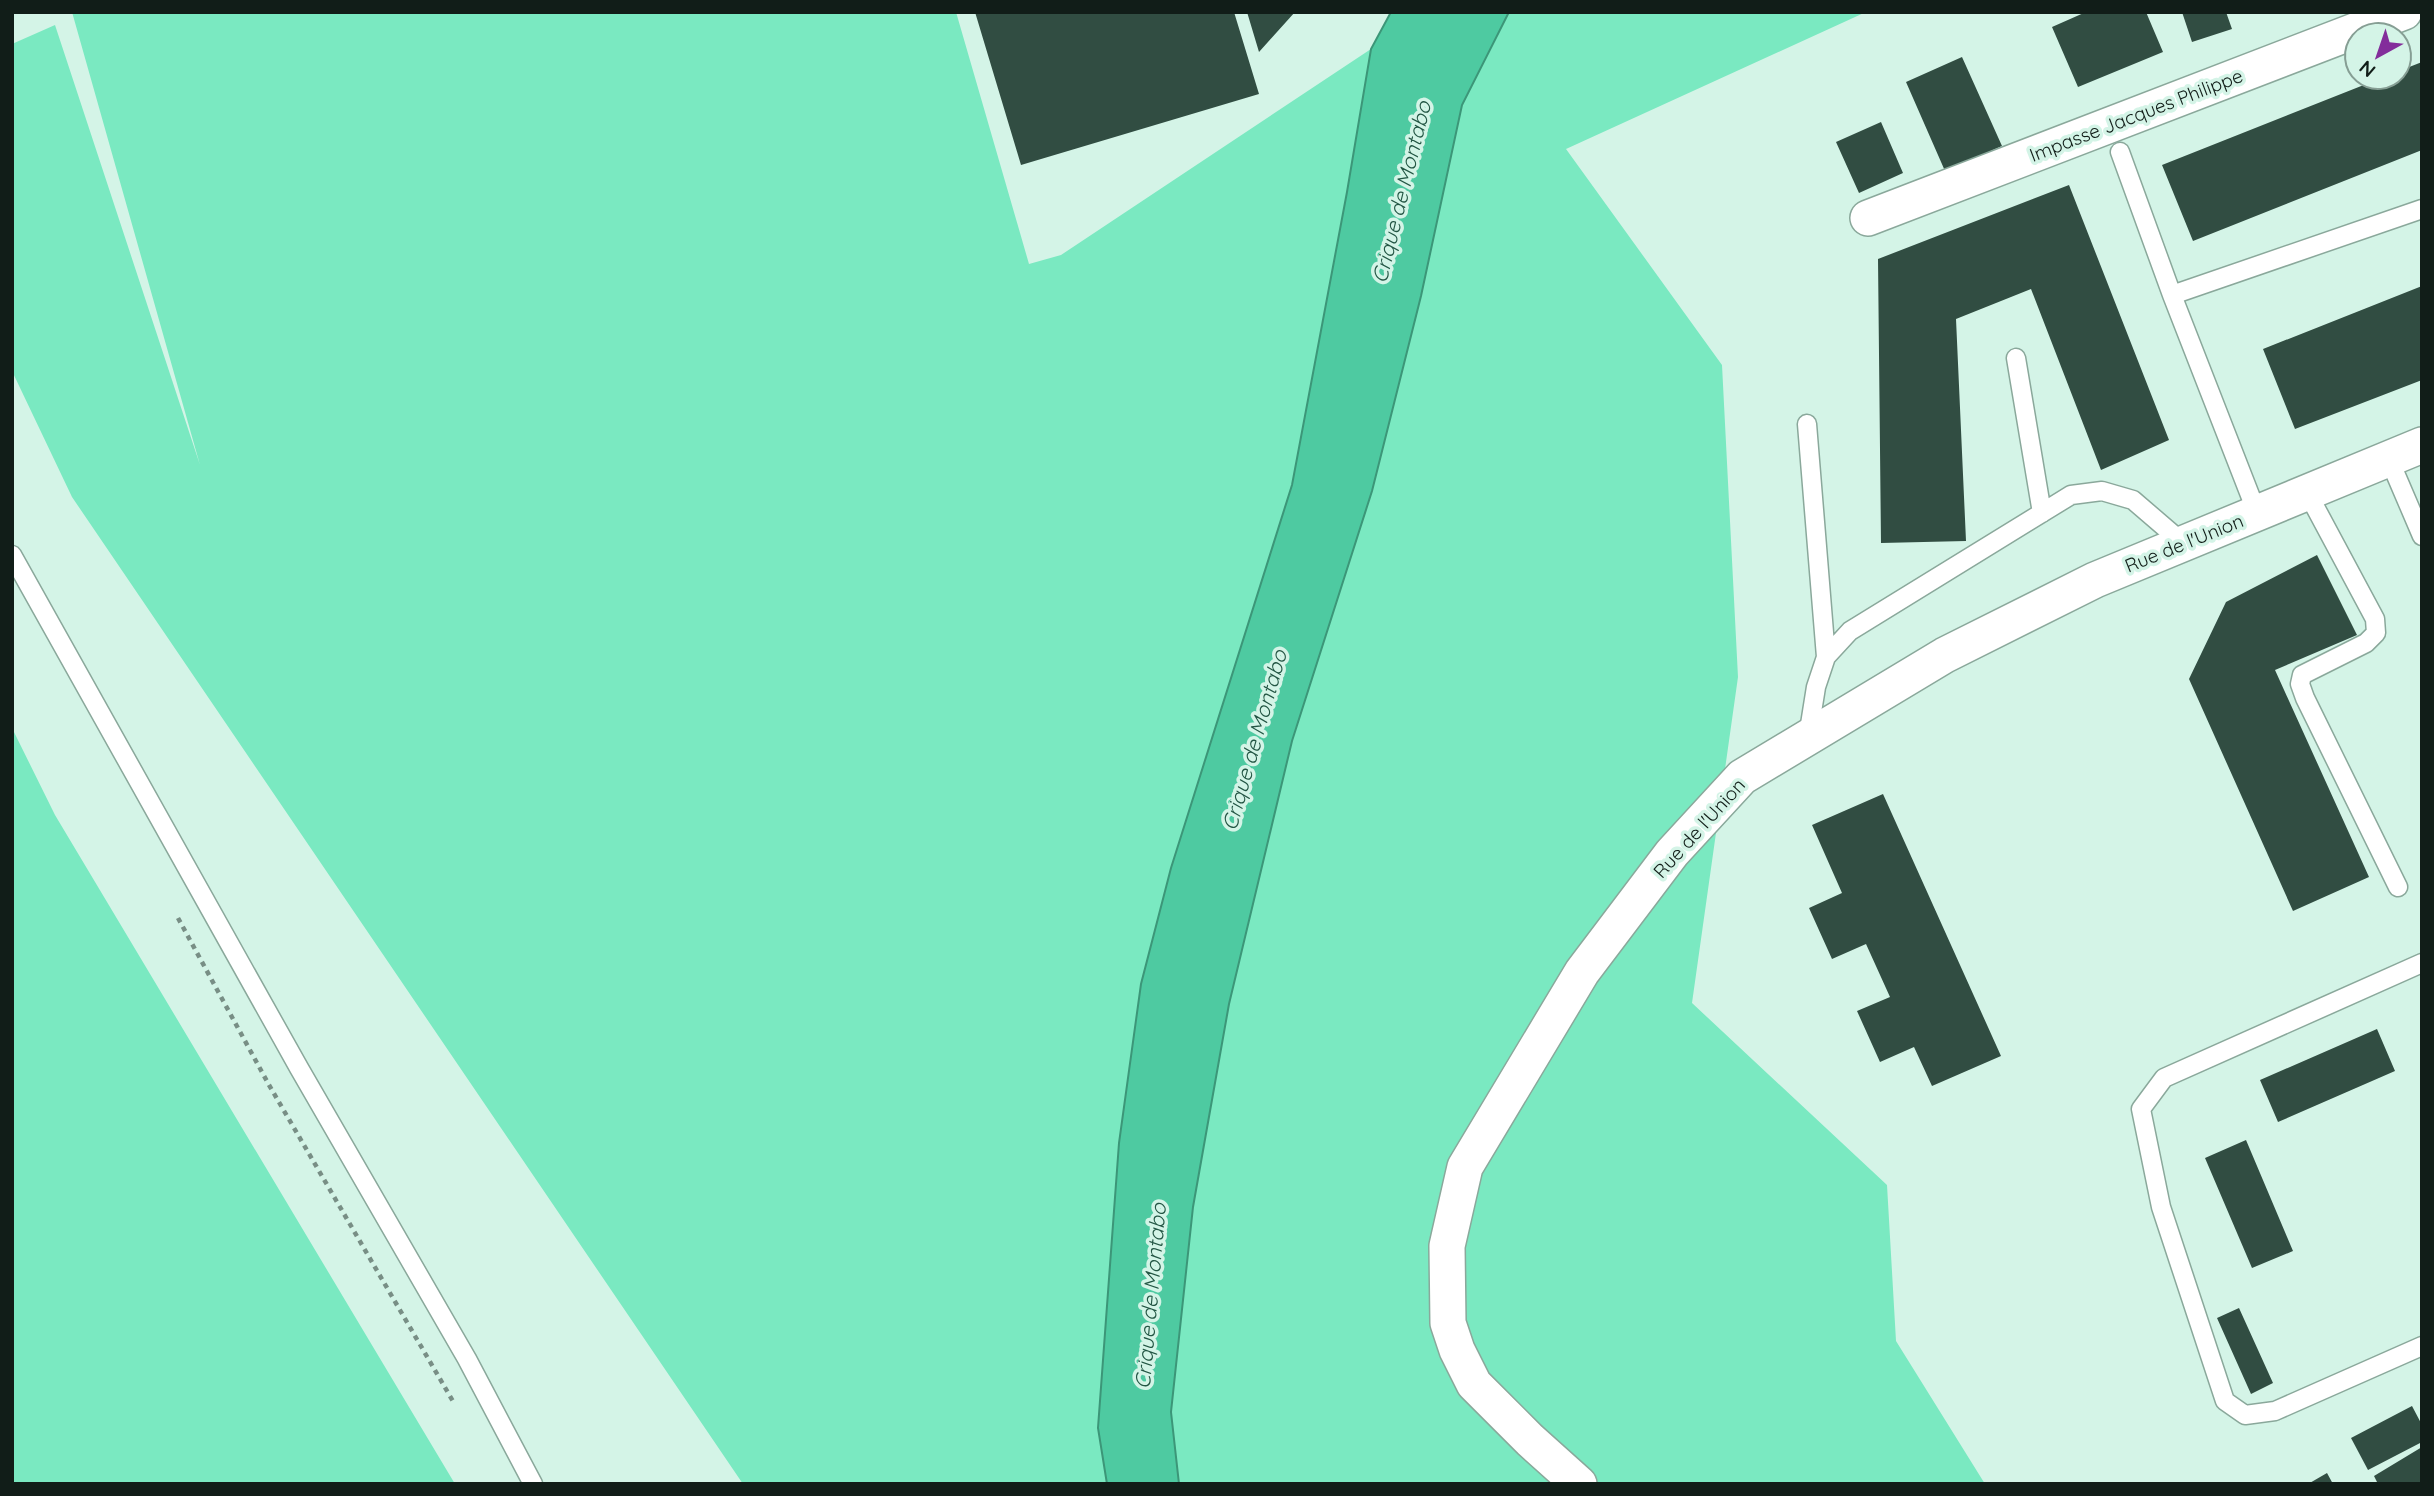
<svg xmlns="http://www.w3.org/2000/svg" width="2434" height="1496" font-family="Quicksand,sans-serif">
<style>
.green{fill:#7ae9c1}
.water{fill:#4ecaa1;stroke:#3c9678;stroke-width:2}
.building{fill:#314d42}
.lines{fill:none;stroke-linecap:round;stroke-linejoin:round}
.lane-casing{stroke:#8aa89b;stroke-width:21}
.street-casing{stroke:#8aa89b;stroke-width:38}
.path{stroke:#788e85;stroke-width:4.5;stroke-dasharray:5 5;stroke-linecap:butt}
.lane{stroke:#fff;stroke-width:18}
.street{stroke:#fff;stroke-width:35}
.labels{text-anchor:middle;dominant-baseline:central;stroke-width:7;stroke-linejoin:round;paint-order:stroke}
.street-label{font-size:19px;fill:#111d18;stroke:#d4f4e7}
.water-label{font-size:21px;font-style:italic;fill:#235644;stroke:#d4f4e7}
</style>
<rect width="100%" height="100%" fill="#d4f4e7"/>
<path class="green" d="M 72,12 L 956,12 L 1029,264 L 1061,255 L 1371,49 L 1347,192 L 1292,485 L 1171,868 L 1141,984 L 1119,1143 L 1098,1428 L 1107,1484 L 743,1484 L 72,497 L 12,371 L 12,44 L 55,25 L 200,465 Z
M 1509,12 L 1866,12 L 1566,149 L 1722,365 L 1738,677 L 1692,1003 L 1887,1185 L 1896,1341 L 1985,1484 L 1179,1484 L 1171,1412 L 1193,1207 L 1229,1004 L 1292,741 L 1372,491 L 1421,296 L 1462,105 Z
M 12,728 L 55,815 L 455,1484 L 12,1484 Z"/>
<path class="water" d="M 1391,12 L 1509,12 L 1462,105 L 1421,296 L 1372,491 L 1292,741 L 1229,1004 L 1193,1207 L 1171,1412 L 1179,1484 L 1107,1484 L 1098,1428 L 1119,1143 L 1141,984 L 1171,868 L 1292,485 L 1347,192 L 1371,49 Z"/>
<path class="building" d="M 975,12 L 1234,12 L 1259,94 L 1021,165 Z
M 1247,12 L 1295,12 L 1259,52 Z
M 2086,12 L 2146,12 L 2163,52 L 2078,87 L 2052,27 Z
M 2182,12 L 2226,12 L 2232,29 L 2192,42 Z
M 1962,57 L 2002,146 L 1945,171 L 1906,82 Z
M 2422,62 L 2422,150 L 2193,241 L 2162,165 L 2384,77 L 2399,77 L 2399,71 Z
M 1881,122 L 1903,173 L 1859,193 L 1836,142 Z
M 2069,185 L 2169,440 L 2101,470 L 2031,289 L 1956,319 L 1966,541 L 1881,543 L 1878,259 Z
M 2422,286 L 2422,380 L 2295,429 L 2263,349 Z
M 2317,555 L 2357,635 L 2275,670 L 2369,877 L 2293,911 L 2189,679 L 2226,602 Z
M 1883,794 L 2001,1056 L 1932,1086 L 1914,1047 L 1880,1062 L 1857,1011 L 1890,997 L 1866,944 L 1832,959 L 1809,908 L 1842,893 L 1812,825 Z
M 2377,1029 L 2395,1071 L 2278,1122 L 2260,1080 Z
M 2246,1140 L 2293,1251 L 2252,1268 L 2205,1158 Z
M 2239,1308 L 2273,1383 L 2251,1394 L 2217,1318 Z
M 2412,1406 L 2422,1425 L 2422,1442 L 2368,1470 L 2351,1438 Z
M 2422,1447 L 2422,1484 L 2378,1484 L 2374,1476 Z
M 2327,1473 L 2333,1484 L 2308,1484 Z"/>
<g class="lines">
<defs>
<path id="lane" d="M 2120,152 L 2172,295
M 2016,358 L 2042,513
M 1807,424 L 1826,657
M 2389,459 L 2422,536
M 2307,492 L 2375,619 L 2376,633 L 2366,643 L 2302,675 L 2300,684 L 2305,698 L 2398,887
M 2257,513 L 2172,295 L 2422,209
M 12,555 L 299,1068 L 467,1359 L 533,1484
M 1808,737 L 1816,687 L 1826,657 L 1850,631 L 2071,495 L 2102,491 L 2133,500 L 2183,543
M 2422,963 L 2164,1078 L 2141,1109 L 2161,1207 L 2225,1401 L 2245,1415 L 2275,1411 L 2422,1346"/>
<path id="street" d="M 1868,218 L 2404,12
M 1579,1484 L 1530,1440 L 1474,1384 L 1457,1350 L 1448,1323 L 1447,1246 L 1465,1167 L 1582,972 L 1672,853 L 1742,777 L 1945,655 L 2095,580 L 2422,445"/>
</defs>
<use href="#lane" class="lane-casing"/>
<use href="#street" class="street-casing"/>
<path class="path" d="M 178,918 L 269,1085 L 454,1403"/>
<use href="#lane" class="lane"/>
<use href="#street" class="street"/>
</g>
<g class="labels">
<g class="street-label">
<text transform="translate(2136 115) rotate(-21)">Impasse Jacques Philippe</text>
<text transform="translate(2184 543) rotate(-22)">Rue de l'Union</text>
<text transform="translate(1699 828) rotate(-48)">Rue de l'Union</text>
</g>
<g class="water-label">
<text transform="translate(1401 192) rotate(-76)">Crique de Montabo</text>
<text transform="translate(1254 740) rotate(-74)">Crique de Montabo</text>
<text transform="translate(1150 1296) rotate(-85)">Crique de Montabo</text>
</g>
</g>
<rect width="2434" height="1496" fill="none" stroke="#111d18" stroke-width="28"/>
<g transform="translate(2378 56) rotate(220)"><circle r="33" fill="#d4f4e7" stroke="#869e94" stroke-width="2"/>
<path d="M0-5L12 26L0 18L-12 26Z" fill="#832d9b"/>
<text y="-10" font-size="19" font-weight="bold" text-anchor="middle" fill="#111d18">N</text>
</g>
</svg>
